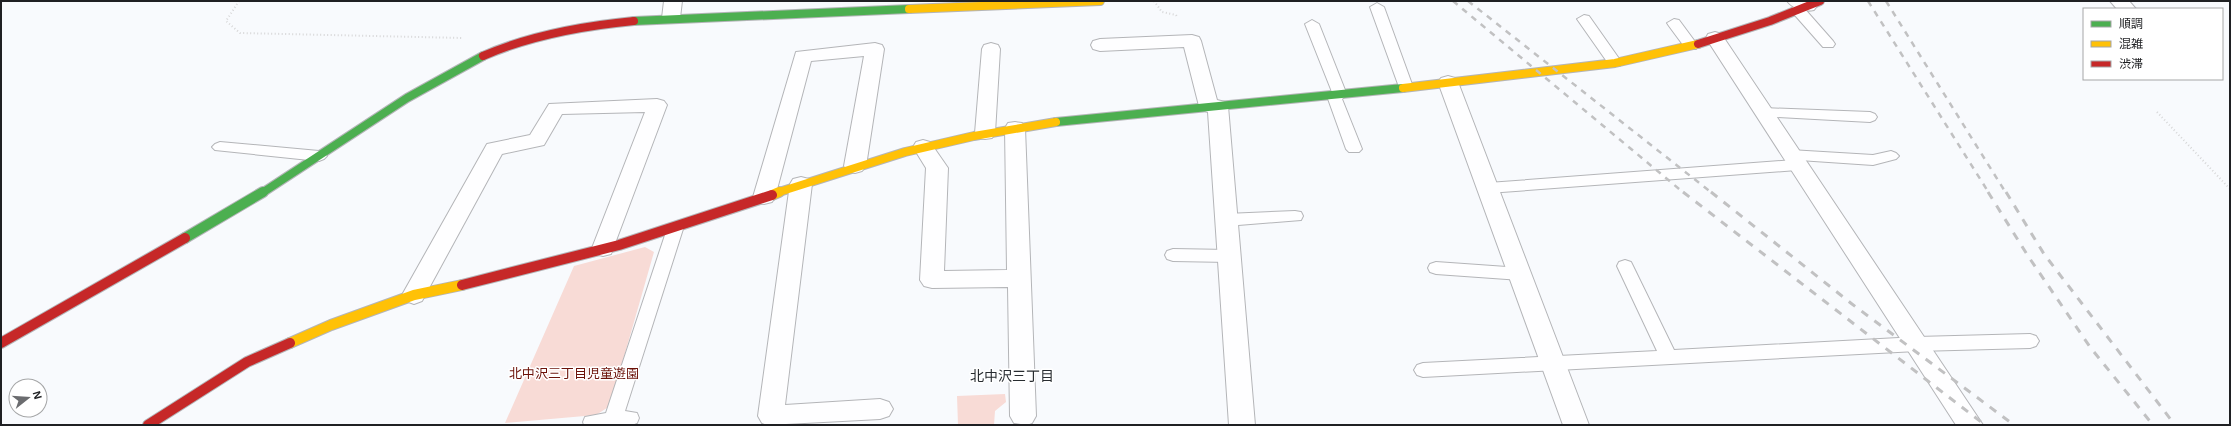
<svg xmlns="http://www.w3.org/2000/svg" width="2231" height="426" font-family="Helvetica,'Noto Sans JP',sans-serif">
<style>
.green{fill:#f8dbd6}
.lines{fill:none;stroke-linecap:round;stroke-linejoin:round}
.lane-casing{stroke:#b4b5b8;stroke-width:2}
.street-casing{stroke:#b4b5b8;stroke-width:2}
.fast-far1-casing{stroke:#b4b5b8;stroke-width:10}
.fast-casing{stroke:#b4b5b8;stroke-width:12}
.slow-far1-casing{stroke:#b4b5b8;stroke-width:10}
.slow-casing{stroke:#b4b5b8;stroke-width:12}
.jam-far1-casing{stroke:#b4b5b8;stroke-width:10}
.jam-casing{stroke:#b4b5b8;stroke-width:12}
.path{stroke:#d6d6d7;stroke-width:2;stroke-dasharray:1 2.5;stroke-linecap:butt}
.lane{fill:#fefeff;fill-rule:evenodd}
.street{fill:#fefeff;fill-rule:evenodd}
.fast-far1{stroke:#4caf50;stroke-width:8}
.fast{stroke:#4caf50;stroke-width:10}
.slow-far1{stroke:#ffc107;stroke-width:8}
.slow{stroke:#ffc107;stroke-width:10}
.jam-far1{stroke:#c62828;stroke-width:8}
.jam{stroke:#c62828;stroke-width:10}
.rail-far1{stroke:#c1c1c2;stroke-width:2.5;stroke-dasharray:6 6;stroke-linecap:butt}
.rail{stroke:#c1c1c2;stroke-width:3;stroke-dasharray:8 8;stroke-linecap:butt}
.labels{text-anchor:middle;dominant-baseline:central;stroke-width:3;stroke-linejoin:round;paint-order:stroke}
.park-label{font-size:13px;fill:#6c1209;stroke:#fff}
.neighbourhood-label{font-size:14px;fill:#282c30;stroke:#fff}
</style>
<rect width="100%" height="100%" fill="#f8fafd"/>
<path class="green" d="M 645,247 L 654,252 L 610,406 L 596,415 L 505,423 L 574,266 Z
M 1005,394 L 1006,402 L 995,411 L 994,425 L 958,425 L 957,396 Z"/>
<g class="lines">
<defs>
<path id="lane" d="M 1377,3 L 1384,7 L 1413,87 L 1411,90 L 1401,90 L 1399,87 L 1370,7 Z
M 1798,6 L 1803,7 L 1833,41 L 1835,44 L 1833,47 L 1823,47 L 1793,13 L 1791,10 L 1793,7 Z
M 1584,15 L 1589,16 L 1620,60 L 1622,63 L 1620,66 L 1610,66 L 1577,19 Z
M 1674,19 L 1679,20 L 1696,43 L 1698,46 L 1696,49 L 1686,49 L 1669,26 L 1667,23 Z
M 1312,20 L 1319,24 L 1347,95 L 1342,99 L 1362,149 L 1359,152 L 1349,152 L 1346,149 L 1327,96 L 1332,92 L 1305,24 Z
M 1763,108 L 1870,112 L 1875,114 L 1877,117 L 1875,120 L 1870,122 L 1758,116 L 1756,113 L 1758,110 Z
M 220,142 L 319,151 L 324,153 L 327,156 L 324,159 L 319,161 L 215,150 L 212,147 L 215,144 Z
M 1790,150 L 1873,155 L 1891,151 L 1896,153 L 1899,156 L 1896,159 L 1873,165 L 1799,160 L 1805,165 L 1802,169 L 1797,170 L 1488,193 L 1482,192 L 1480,188 L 1482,184 L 1488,183 L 1794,160 L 1785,158 L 1782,155 L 1785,152 Z
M 1295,211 L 1301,212 L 1303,216 L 1301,220 L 1226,226 L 1220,224 L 1218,220 L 1220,216 L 1226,214 Z
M 675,223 L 681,225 L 683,229 L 625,411 L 637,413 L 639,418 L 637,423 L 632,425 L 584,425 L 583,422 L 585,417 L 606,413 L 667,229 L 669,225 Z
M 1173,249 L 1229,250 L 1235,252 L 1237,256 L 1235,260 L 1229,262 L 1173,261 L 1167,259 L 1165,255 L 1167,251 Z
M 1625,260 L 1631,262 L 1633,266 L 1674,350 L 1917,337 L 2030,334 L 2036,336 L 2039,341 L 2036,346 L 2030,348 L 1917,351 L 1423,377 L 1417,375 L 1414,370 L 1417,365 L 1423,363 L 1657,351 L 1617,266 L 1619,262 Z
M 1436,262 L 1521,268 L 1527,270 L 1529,274 L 1527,278 L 1521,280 L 1436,274 L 1430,272 L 1428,268 L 1430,264 Z"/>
<path id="street" d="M 664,1 L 682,1 L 680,18 L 677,22 L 671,23 L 665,22 L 662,18 Z
M 1787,1 L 1812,1 L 1817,6 L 1814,10 C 1805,12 1793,9 1787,1 Z
M 2110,1 L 2129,1 L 2136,9 L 2117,9 Z
M 1715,32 L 1722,34 L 1724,38 L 1983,425 L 1956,425 L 1706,38 L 1708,34 Z
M 1192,35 L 1199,37 L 1201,41 L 1217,100 L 1225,102 L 1228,106 L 1255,425 L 1229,425 L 1208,112 L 1202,110 L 1199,106 L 1184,47 L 1100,51 L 1093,49 L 1091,45 L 1093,41 L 1100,39 Z
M 875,43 L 882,45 L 884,49 L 866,166 L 862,171 L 855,173 L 848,171 L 844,166 L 864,56 L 811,61 L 775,197 L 772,202 L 764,204 L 756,202 L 753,197 L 796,52 Z
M 991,43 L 998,45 L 1000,49 L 995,133 L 992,138 L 985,139 L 978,138 L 975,133 L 982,49 L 984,45 Z
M 1448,76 L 1455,78 L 1458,82 L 1589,425 L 1563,425 L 1438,82 L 1441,78 Z
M 657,99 L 664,101 L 667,105 L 611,254 L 603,256 L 595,254 L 592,248 L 645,112 L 562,114 L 544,145 L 502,154 L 422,301 L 414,304 L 406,301 L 402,295 L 487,144 L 530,135 L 549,104 Z
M 1015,122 L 1022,123 L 1025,128 L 1036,416 L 1032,423 L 1027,425 L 1014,423 L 1010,416 L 1008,287 L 932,288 L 924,286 L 920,280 L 926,168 L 913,147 L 916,142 L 923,140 L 930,142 L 948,168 L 944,271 L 1007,270 L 1005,128 L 1008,123 Z
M 801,177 L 809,179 L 812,184 L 785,405 L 880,399 L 889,402 L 893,409 L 889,416 L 880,419 L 767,425 L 762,423 L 758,416 L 790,184 L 793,179 Z"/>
<path id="fast-far1" d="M 634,21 L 909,9
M 1056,122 L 1403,88
M 262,193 L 407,98 L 483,56"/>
<path id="fast" d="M 185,238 L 263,192"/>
<path id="slow-far1" d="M 909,9 L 1100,1
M 1403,88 L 1615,63 L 1698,44
M 776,193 L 905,152 L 974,136 L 1056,122"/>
<path id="slow" d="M 772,195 L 779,192
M 290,343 L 331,325 L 414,295 L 462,285"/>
<path id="jam-far1" d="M 1698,44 L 1770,21 L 1820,1
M 483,56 C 531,35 582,26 634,21"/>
<path id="jam" d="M 462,285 L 619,245 L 772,195
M 1,343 L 185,238
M 148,425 L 247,362 L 290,343"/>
</defs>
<use href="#lane" class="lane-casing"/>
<use href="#street" class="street-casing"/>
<use href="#fast-far1" class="fast-far1-casing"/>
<use href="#fast" class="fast-casing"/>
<use href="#slow-far1" class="slow-far1-casing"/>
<use href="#slow" class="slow-casing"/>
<use href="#jam-far1" class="jam-far1-casing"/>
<use href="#jam" class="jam-casing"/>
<path class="path" d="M 239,1 L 226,21 L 240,33 L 463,38
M 1154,1 L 1162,12 L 1176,15 L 1178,18
M 2157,112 L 2230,189"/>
<use href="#lane" class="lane"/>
<use href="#street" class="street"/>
<use href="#fast-far1" class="fast-far1"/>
<use href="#fast" class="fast"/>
<use href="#slow-far1" class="slow-far1"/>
<use href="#slow" class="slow"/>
<use href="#jam-far1" class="jam-far1"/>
<use href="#jam" class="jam"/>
<path class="rail-far1" d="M 1453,1 L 1684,193
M 1468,1 L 1712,193
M 1868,1 L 1989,193
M 1886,1 L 2006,193"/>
<path class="rail" d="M 1683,192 L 1985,425
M 1711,192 L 1852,304 L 2014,425
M 1988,192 L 2028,256 L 2090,347 L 2153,425
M 2006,192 L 2044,254 L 2175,425"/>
</g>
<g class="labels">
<g class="park-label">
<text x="574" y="373">北中沢三丁目児童遊園</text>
</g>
<g class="neighbourhood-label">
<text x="1012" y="376">北中沢三丁目</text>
</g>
</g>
<rect width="2231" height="426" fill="none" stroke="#1f2023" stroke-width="4"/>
<rect x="2083" y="8" width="140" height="72" fill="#ffffff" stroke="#a5a6a7"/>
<rect x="2091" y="21" width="20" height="6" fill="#4caf50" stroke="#a5a6a7"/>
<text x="2119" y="28" font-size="12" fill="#1f2023">順調</text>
<rect x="2091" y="41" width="20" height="6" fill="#ffc107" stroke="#a5a6a7"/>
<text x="2119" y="48" font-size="12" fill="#1f2023">混雑</text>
<rect x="2091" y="61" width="20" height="6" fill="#c62828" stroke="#a5a6a7"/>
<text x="2119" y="68" font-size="12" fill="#1f2023">渋滞</text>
<g transform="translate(28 398) rotate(73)"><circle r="19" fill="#ffffff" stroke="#a5a6a7"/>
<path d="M0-3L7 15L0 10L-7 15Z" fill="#6b6c6f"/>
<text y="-6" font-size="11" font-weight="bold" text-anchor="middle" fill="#1f2023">N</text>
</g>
</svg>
